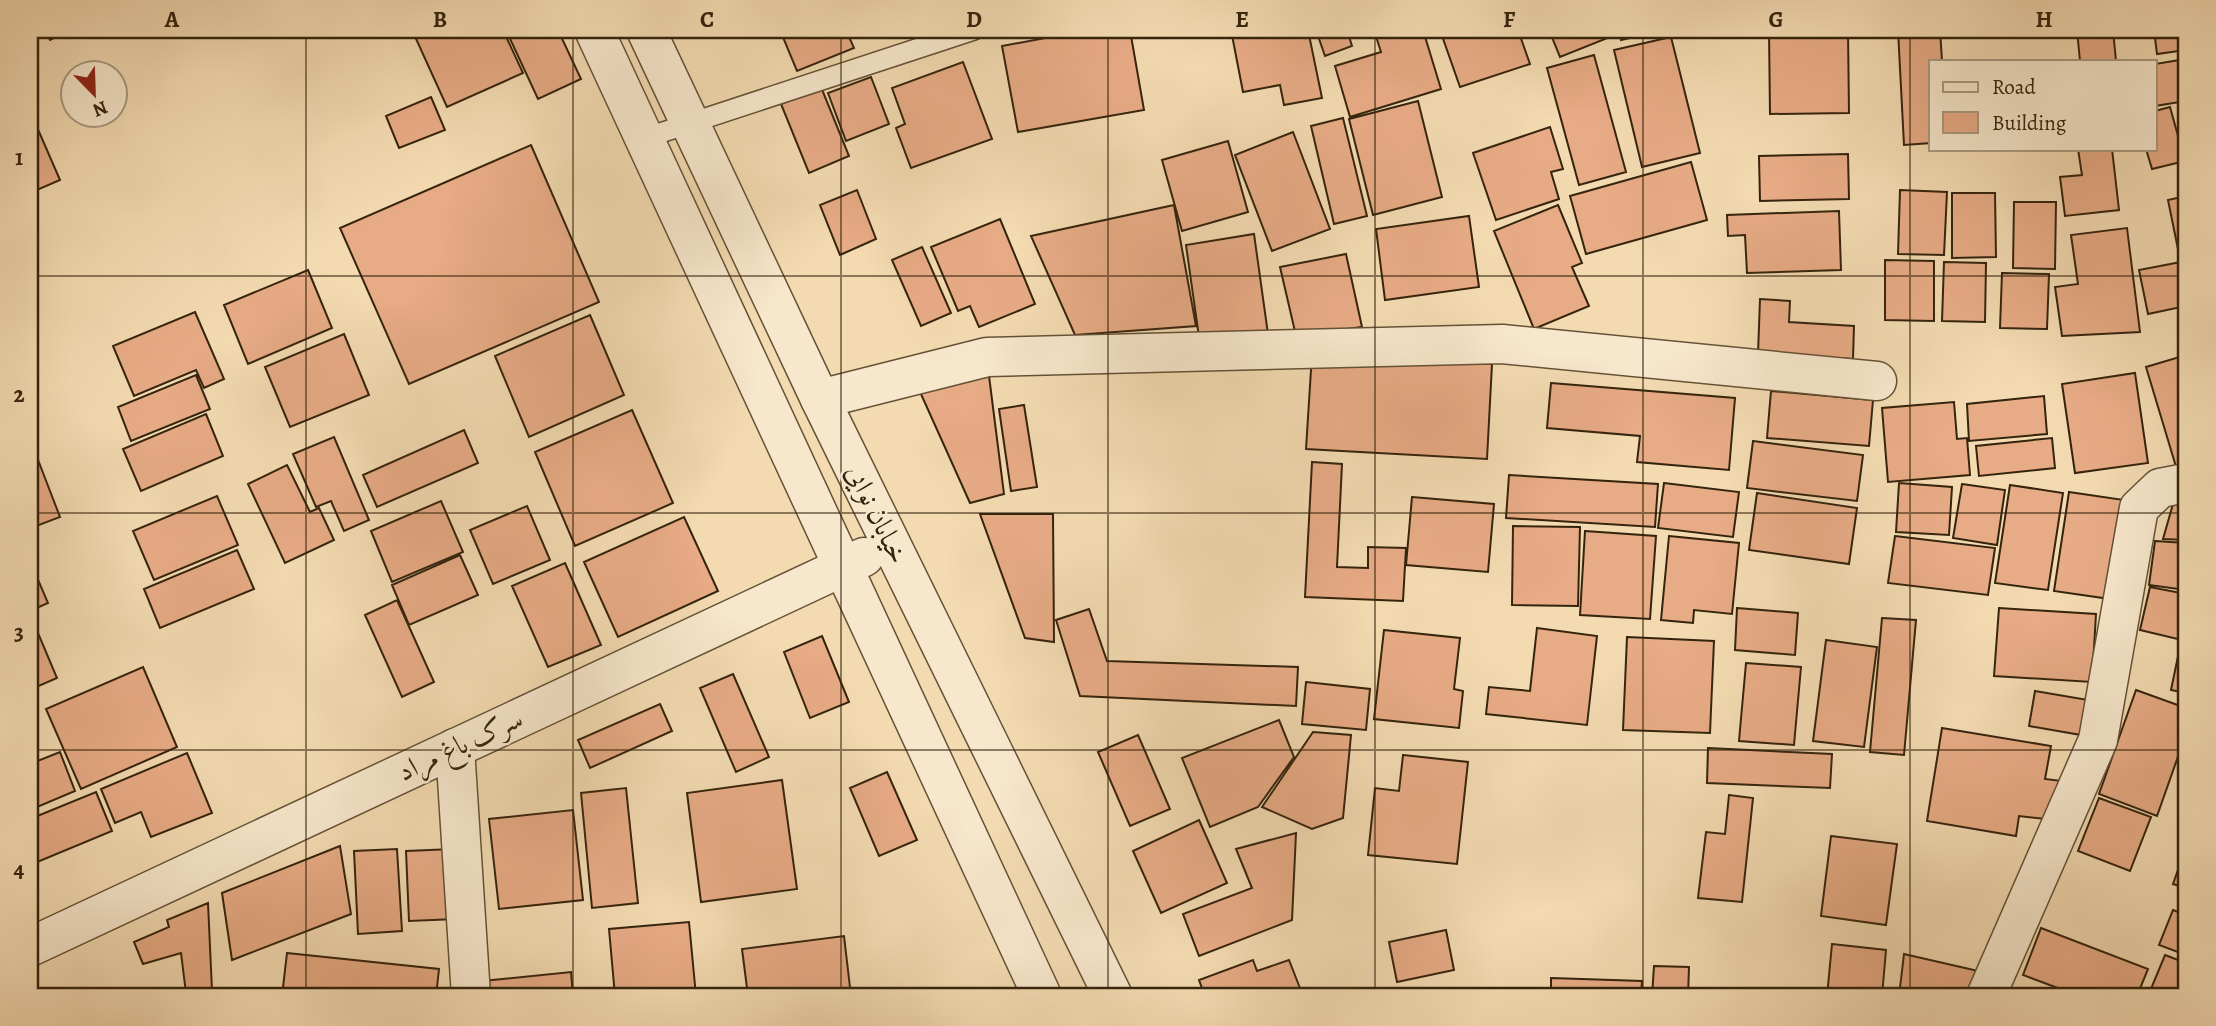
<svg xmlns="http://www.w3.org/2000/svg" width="2216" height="1026" font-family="Alegreya,Amiri,serif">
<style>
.building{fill:#e7ab85;stroke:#35240d;stroke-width:2}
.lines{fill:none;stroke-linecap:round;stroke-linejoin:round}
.service-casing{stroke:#645236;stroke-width:22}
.minor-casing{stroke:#645236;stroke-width:41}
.tertiary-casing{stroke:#645236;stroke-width:41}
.service{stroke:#f7e7cc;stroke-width:19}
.minor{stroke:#f7e7cc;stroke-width:38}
.tertiary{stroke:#f7e7cc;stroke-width:38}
.grid{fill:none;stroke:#35240d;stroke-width:2;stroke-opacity:0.55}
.labels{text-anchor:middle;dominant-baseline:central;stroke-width:5;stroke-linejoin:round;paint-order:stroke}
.street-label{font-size:28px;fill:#35240d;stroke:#f7e7cc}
.neatline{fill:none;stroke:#35240d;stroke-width:2.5}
.grid-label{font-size:23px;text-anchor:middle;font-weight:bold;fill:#35240d}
</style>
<rect width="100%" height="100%" fill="#f3dab1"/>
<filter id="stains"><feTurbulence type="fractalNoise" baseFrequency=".00286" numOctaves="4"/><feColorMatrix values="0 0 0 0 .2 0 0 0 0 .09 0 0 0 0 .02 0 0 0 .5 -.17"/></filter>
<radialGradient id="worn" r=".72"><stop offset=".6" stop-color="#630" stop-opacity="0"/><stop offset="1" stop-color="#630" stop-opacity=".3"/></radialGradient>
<path class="building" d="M 45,30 L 71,30 L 50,40 Z
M 412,30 L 503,30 L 523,73 L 447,107 Z
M 506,30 L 558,30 L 581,79 L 538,99 Z
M 780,30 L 846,30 L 854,48 L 797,71 Z
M 1088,30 L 1130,30 L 1144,110 L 1018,132 L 1002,46 Z
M 1231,30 L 1308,30 L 1322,98 L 1284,105 L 1280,85 L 1243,92 Z
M 1316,30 L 1347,30 L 1352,46 L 1325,56 Z
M 1374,30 L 1423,30 L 1441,89 L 1350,117 L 1335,66 L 1381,52 Z
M 1440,30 L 1518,30 L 1530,64 L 1460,87 Z
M 1549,30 L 1607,30 L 1610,37 L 1560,57 Z
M 1619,30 L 1665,30 L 1621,40 Z
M 1769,30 L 1848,30 L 1849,113 L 1770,114 Z
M 1898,30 L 1940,30 L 1942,61 L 1931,61 L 1931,143 L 1904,145 Z
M 2077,30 L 2113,30 L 2116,61 L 2080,61 Z
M 2154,30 L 2186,30 L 2186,50 L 2157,54 Z
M 1671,37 L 1700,153 L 1642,167 L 1614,50 Z
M 1594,55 L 1626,172 L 1579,185 L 1547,68 Z
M 2186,59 L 2186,101 L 2155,106 L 2155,64 Z
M 963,62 L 992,139 L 911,168 L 896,128 L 905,124 L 892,88 Z
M 871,77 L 889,124 L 846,141 L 828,93 Z
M 821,87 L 849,156 L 809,173 L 781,104 Z
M 431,97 L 445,130 L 399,148 L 386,116 Z
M 1418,101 L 1442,197 L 1373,215 L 1349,119 Z
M 2170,107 L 2185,161 L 2152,169 L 2146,149 L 2155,149 L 2155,111 Z
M 30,111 L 60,180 L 30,193 Z
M 1343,118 L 1367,216 L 1334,224 L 1311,126 Z
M 1550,127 L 1563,169 L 1551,172 L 1559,199 L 1496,220 L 1473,153 Z
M 1293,132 L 1330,229 L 1272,251 L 1235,155 Z
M 1228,141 L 1248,212 L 1182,231 L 1162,160 Z
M 531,145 L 599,302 L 409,384 L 340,228 Z
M 2078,149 L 2112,149 L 2119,210 L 2065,216 L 2060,177 L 2082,175 Z
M 1848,154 L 1849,199 L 1760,201 L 1759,156 Z
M 1691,162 L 1707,220 L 1586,254 L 1570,196 Z
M 857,190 L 876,239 L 840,255 L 820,205 Z
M 1900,190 L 1947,192 L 1944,255 L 1898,254 Z
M 1952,193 L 1995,193 L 1996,257 L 1952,258 Z
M 2186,196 L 2186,257 L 2180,259 L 2168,200 Z
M 2014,202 L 2056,202 L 2055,269 L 2013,268 Z
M 1174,205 L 1196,326 L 1075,335 L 1031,236 Z
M 1558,205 L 1582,263 L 1572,267 L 1589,306 L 1534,329 L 1494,231 Z
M 1839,211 L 1841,270 L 1747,273 L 1745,235 L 1728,236 L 1727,215 Z
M 1469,216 L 1479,287 L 1385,300 L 1376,229 Z
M 1000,219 L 1035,304 L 979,327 L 970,306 L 958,311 L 931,247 Z
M 2127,228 L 2140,332 L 2062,336 L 2055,287 L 2078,284 L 2071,235 Z
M 1254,234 L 1268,334 L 1200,344 L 1186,245 Z
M 922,247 L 951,313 L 921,326 L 892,260 Z
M 1346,254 L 1362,327 L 1296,336 L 1280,267 Z
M 1885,260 L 1934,261 L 1934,321 L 1885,320 Z
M 2186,261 L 2186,306 L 2148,314 L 2139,270 Z
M 1944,262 L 1986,263 L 1985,322 L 1942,321 Z
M 308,270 L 332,328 L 248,364 L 224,305 Z
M 2002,273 L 2049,274 L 2047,329 L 2000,328 Z
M 1760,299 L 1790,301 L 1789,322 L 1854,326 L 1853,359 L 1758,354 Z
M 195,312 L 224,379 L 204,388 L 196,370 L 134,396 L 113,346 Z
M 590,315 L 624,395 L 529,437 L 495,356 Z
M 344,334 L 369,395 L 290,427 L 265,367 Z
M 1312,354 L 1492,364 L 1487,459 L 1306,449 Z
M 2186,355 L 2186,467 L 2177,470 L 2146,367 Z
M 988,368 L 1004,494 L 970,503 L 916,383 Z
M 2135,373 L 2148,463 L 2075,473 L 2062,384 Z
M 196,375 L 210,409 L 131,441 L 118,407 Z
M 1551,383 L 1735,398 L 1729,470 L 1637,462 L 1640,436 L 1547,428 Z
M 1771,391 L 1873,400 L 1869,446 L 1767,438 Z
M 2044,396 L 2047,434 L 1969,441 L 1967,404 Z
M 1954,402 L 1957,439 L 1967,438 L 1970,475 L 1888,482 L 1882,408 Z
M 1024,405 L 1037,487 L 1011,491 L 999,409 Z
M 632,410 L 673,503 L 575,546 L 535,452 Z
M 206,414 L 223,456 L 141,491 L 123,449 Z
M 464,430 L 478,463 L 377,507 L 363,475 Z
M 334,437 L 369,520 L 344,531 L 331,501 L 316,507 L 293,454 Z
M 2052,438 L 2055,468 L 1979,476 L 1976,446 Z
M 30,439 L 60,517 L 31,528 L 30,525 Z
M 1753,441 L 1863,455 L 1857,501 L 1747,488 Z
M 1312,462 L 1342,464 L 1337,567 L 1368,568 L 1368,547 L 1406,548 L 1403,601 L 1305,597 Z
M 287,465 L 310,512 L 319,508 L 334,540 L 285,563 L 248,484 Z
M 1509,475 L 1658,484 L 1655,527 L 1506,518 Z
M 1664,483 L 1739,492 L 1733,537 L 1658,528 Z
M 1899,483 L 1952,487 L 1949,535 L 1896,532 Z
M 1962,484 L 2005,490 L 1997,545 L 1953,538 Z
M 2010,485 L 2063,493 L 2048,590 L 1995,583 Z
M 2177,490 L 2186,490 L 2186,540 L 2163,539 Z
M 2069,492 L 2124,500 L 2110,599 L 2054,591 Z
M 1757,493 L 1857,508 L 1849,564 L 1749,550 Z
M 217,496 L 238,545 L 154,580 L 133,531 Z
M 1412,497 L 1494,504 L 1488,572 L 1406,565 Z
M 441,501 L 463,552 L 392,582 L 371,531 Z
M 527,506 L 550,560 L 493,584 L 470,530 Z
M 980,514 L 1053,514 L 1054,642 L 1025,638 Z
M 684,517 L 718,591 L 618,637 L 584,562 Z
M 1513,526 L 1580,527 L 1578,606 L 1512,605 Z
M 1585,531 L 1656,536 L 1650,619 L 1580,615 Z
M 1669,536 L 1739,543 L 1732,614 L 1694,610 L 1693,623 L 1661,620 Z
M 1895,536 L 1995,548 L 1988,595 L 1888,583 Z
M 2155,541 L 2186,543 L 2186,590 L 2149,585 Z
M 237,550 L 254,589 L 160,628 L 144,589 Z
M 460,555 L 478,595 L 409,625 L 392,585 Z
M 30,561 L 48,603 L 30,611 Z
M 565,563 L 601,645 L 548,667 L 512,586 Z
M 2150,587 L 2186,594 L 2186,641 L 2140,630 Z
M 397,600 L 434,682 L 402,697 L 365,615 Z
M 1737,608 L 1798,613 L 1795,655 L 1735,650 Z
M 1999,608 L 2096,614 L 2092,682 L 1994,676 Z
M 1089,609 L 1107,661 L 1298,667 L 1296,706 L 1080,696 L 1056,620 Z
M 1882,618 L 1916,620 L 1904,755 L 1870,752 Z
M 35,626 L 57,678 L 34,688 L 30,680 L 30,629 Z
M 1537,628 L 1597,636 L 1587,725 L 1486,714 L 1489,687 L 1530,691 Z
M 1384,630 L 1460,638 L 1454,689 L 1463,691 L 1459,728 L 1374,719 Z
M 822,636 L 849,702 L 810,718 L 784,652 Z
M 1627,637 L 1714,641 L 1710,733 L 1623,730 Z
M 1826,640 L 1877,647 L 1864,747 L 1813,741 Z
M 2181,642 L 2186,643 L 2186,693 L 2171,690 Z
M 1746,663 L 1801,667 L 1794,745 L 1739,741 Z
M 143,667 L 177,747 L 81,789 L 46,709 Z
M 733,674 L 769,757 L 736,772 L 700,688 Z
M 1306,682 L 1370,689 L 1366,730 L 1302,724 Z
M 2136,690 L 2186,708 L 2186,734 L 2157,816 L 2099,794 Z
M 2035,691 L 2094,701 L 2087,736 L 2029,726 Z
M 660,704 L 672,731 L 590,768 L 578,740 Z
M 1279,720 L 1294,757 L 1258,807 L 1210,827 L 1182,758 Z
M 1942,728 L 2051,746 L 2045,779 L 2070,782 L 2055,820 L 2019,816 L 2016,836 L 1927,821 Z
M 1313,732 L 1351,735 L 1343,818 L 1312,829 L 1262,807 Z
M 1138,735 L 1170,809 L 1130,826 L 1098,752 Z
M 1708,748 L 1832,754 L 1830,788 L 1707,783 Z
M 60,752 L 75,791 L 30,810 L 30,764 Z
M 187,753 L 212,813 L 151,837 L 141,812 L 115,823 L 101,789 Z
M 1403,755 L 1468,762 L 1457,864 L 1368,855 L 1375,788 L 1399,791 Z
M 887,772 L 917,840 L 879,856 L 850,788 Z
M 782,780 L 797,889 L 701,902 L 687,793 Z
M 626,788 L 638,903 L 592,908 L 581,793 Z
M 96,792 L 112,831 L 30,865 L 30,819 Z
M 1729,795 L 1753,798 L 1742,902 L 1698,898 L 1706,832 L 1725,834 Z
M 2099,798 L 2151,817 L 2130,871 L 2078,851 Z
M 573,810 L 583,900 L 499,909 L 489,819 Z
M 1199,820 L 1227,883 L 1161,913 L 1133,851 Z
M 1296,833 L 1292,920 L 1199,956 L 1183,914 L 1252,888 L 1236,849 Z
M 1831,836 L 1897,844 L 1886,925 L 1821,916 Z
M 340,846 L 351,914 L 232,960 L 222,893 Z
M 2186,847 L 2186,888 L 2173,884 Z
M 397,849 L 402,931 L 358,934 L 354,851 Z
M 453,849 L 456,919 L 409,921 L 406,851 Z
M 208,903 L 212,991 L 186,993 L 181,953 L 143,964 L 134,942 L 169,927 L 167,920 Z
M 2173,910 L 2186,915 L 2186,955 L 2159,945 Z
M 689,922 L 696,996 L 615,996 L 609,929 Z
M 2041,928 L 2148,969 L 2137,996 L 2079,996 L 2023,975 Z
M 1446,930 L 1454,970 L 1397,982 L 1389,942 Z
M 844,936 L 851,996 L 748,996 L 742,949 Z
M 1832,944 L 1886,950 L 1882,996 L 1827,996 Z
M 287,953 L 439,969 L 436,996 L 282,996 Z
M 1904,954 L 1978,971 L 1969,996 L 1899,996 Z
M 2165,955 L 2186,963 L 2186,996 L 2148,996 Z
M 1253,960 L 1257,971 L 1289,960 L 1303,996 L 1205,996 L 1199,980 Z
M 1654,966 L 1689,967 L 1688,996 L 1652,996 Z
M 571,972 L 573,996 L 484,996 L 483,981 Z
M 1551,978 L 1642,981 L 1641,996 L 1551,996 Z
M 1440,991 L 1440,996 L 1383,996 L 1383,992 Z"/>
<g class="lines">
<defs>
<path id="service" d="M 645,138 L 974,30"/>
<path id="minor" d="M 820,399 L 987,357 L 1502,344 L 1877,381
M 455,748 L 471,996
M 1986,996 L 2098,740 L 2139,508 L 2160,488 L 2186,483"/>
<path id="tertiary" d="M 594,30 L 1042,996
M 646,30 L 820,399 L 1113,996
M 30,947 L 864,557"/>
</defs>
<use href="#service" class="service-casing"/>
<use href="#minor" class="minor-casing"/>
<use href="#tertiary" class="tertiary-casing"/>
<use href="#service" class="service"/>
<use href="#minor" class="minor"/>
<use href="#tertiary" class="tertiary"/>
</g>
<path class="grid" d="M 306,30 L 306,996M 573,30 L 573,996M 841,30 L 841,996M 1108,30 L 1108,996M 1375,30 L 1375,996M 1643,30 L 1643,996M 1910,30 L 1910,996M 30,276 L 2186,276M 30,513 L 2186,513M 30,750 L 2186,750"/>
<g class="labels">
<g class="street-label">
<text transform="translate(877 514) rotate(64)">خیابان نوایی</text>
<text transform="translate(460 745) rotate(-25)">سرک باغ مراد</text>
</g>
</g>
<rect width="2216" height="1026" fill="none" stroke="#f3dab1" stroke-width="77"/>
<rect x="1929" y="60" width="228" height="91" fill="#f7e7cc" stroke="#a99980" stroke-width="2"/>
<rect x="1943" y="82" width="35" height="10" fill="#f7e7cc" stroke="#a99980" stroke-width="2"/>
<text x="1992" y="94" font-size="21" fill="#35240d">Road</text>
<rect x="1943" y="112" width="35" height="21" fill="#e7ab85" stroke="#a99980" stroke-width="2"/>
<text x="1992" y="130" font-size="21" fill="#35240d">Building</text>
<g transform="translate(94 94) rotate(157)"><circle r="33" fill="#f7e7cc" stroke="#a99980" stroke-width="2"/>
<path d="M0-5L12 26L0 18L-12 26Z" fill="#8f2418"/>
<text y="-10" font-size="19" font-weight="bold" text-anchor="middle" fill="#35240d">N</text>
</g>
<rect x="38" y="38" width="2140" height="950" class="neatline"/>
<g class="grid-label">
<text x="172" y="27">A</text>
<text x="440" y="27">B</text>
<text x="707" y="27">C</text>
<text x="974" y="27">D</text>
<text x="1242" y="27">E</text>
<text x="1509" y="27">F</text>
<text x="1776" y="27">G</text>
<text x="2044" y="27">H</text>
<text x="19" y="165">1</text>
<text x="19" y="402">2</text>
<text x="19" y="640">3</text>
<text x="19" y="877">4</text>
</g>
<rect width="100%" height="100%" filter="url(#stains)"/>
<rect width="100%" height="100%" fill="url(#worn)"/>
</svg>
